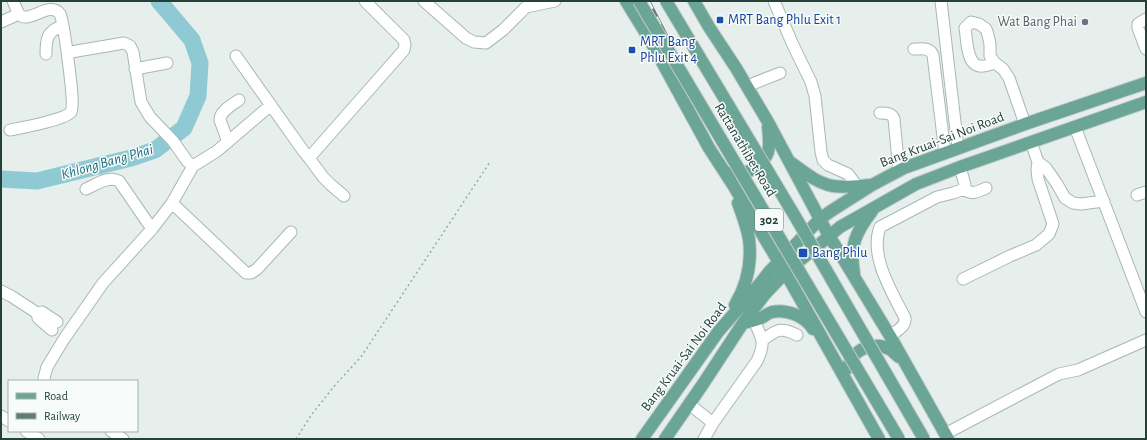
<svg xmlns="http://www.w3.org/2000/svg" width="1147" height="440" font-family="'Alegreya Sans',sans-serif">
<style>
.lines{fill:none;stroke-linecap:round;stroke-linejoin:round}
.river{stroke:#8ec9d4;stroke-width:17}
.minor-casing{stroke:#a8b8b2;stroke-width:13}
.major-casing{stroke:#c2cac8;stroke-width:14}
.path{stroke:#86b3a5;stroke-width:1.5;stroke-dasharray:2 3;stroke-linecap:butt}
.minor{stroke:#fff;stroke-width:11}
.major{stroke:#6aa596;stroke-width:12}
.rail-casing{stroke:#5f7d75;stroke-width:4.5}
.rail{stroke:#f7fbf9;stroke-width:3;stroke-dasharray:9;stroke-linecap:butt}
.major-bridge-casing{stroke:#c2cac8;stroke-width:14;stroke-linecap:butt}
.major-bridge{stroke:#6aa596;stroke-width:12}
.transit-dot{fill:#1a4fb4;stroke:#f7fbf9;stroke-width:1.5}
.worship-dot{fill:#6b7280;stroke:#f7fbf9;stroke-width:1.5}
.labels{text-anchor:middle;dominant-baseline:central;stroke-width:3;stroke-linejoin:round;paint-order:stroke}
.shield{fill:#f7fbf9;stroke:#637a73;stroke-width:1}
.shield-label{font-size:13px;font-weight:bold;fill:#24423a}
.transit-label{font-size:14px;fill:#164399;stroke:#f7fbf9;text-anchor:start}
.worship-label{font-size:14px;fill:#5b616d;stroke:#f7fbf9;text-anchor:end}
.street-label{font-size:14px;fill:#24423a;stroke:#f7fbf9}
.water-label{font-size:15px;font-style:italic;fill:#1c6f80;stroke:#f7fbf9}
</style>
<rect width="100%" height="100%" fill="#e6efeb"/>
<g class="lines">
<path class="river" d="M 1,179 L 37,181 L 131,158 L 155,150 L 184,128 L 198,96 L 200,63 L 192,40 L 159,1"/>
<defs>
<path id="minor" d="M 13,1 C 15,5 17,12 20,15 C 29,24 50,0 60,14 C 62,18 66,44 67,51 L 71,52 L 124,43 L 130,46 L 133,52 L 141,102 L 150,117 L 173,141 L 187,161 L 193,166 L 172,203 L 152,229 L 103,283 L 64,339 L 47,367 L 44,378 L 44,381
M 424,1 L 466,38 L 474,42 L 486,43 L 503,30 L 526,7 L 555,1
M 774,1 L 793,45 L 811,82 L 815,96 L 821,152 L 823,160 L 828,165 L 848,174 L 857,186
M 941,1 L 958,148
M 1146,19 L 1138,24 L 1138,28 L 1146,49
M 1,22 L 19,14
M 914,49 C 922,49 929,47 933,55 L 945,153
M 46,54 C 46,39 47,31 62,26
M 236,56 L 304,152 L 309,158 L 404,50 L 405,45 L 404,40 L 365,1
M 995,63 C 991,64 985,67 980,66 C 966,65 967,38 965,28 L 971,22 L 979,24 L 986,29 L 988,35 L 990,44 L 990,56 L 995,63 L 1003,69 L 1009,78 L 1025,124
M 135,69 L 167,63
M 747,86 L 780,73
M 880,113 C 886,113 892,113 894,119 L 899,171
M 1075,127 L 1146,312
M 10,130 C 20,128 68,119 71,112 C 75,104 68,62 67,51
M 228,142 L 220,120 C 220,111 232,105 239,100
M 1031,142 L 1038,162 L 1046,168 L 1057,184 L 1065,198 L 1073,203 L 1081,204 L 1104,201
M 309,158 L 323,177 L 331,185 L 344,196
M 193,166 L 217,151 L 271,105
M 86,189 C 95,185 109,175 119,181 L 152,229
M 964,189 C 971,195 978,192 986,188
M 1137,195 L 1146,192
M 172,203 L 246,273 L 251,273 L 257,269 L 291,232
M 963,279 L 1010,256 L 1036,245 L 1049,234 L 1053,224 L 1038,179 L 1037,169 L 1038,162
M 1,291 L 11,296 L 37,313 L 42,312 L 57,322
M 37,313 L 38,318 L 52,330
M 890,336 C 896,331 906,327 905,318 C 892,292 869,256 880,227 L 937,197 L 953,193 L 964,189 L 965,185 L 960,167
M 763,340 C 777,329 781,327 797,335
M 689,404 L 713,423
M 1,416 L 9,421
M 26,431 L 39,439
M 111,431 L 123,439
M 945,434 L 1059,374 L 1078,370 L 1146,340
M 704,439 L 713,423 L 757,361 C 766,342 762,338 754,321"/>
<path id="major" d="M 626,1 L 650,40 L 709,148 L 733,185 L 793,286 L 879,439
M 694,1 L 709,27 L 736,68 L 768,122 L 829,236 L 841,255 L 890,336 L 948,439
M 790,162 C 803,171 816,183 833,186 C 845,188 858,186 870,185
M 732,172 C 736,172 741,173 745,172 C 754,171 765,161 768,152 C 770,144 769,135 768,127
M 854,273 C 849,246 856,232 872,211
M 735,305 C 747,285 752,263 749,239 C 747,227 742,214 738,203
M 743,323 C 749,322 755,320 761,318 C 765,316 768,313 772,312 C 787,309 805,316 813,329
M 848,368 C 851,350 874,340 889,349 C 893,351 896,355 899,357
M 642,439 L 718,332 L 758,286 L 769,272 L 820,219 L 831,211 L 872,185 L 904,168 L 1025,124 L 1146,83
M 665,439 L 703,384 L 743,323 L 765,294 L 785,273 L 840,227 L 916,184 L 960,167 L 1146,102"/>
</defs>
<use href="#minor" class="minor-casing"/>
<use href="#major" class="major-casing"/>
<path class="path" d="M 296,439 L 312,414 L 336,384 L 361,357 L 490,162"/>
<use href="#minor" class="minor"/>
<use href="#major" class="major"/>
<defs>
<path id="rail" d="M 648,1 L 682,67 L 901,439
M 662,1 L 698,58 L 921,439"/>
</defs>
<use href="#rail" class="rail-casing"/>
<use href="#rail" class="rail"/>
<defs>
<path id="major-bridge" d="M 639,1 L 899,439
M 666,1 L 796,218 L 924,439"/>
</defs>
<use href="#major-bridge" class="major-bridge-casing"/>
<use href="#major-bridge" class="major-bridge"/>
</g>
<g class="transit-dot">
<rect x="716" y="16" width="8" height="8" rx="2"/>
<rect x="628" y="46" width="8" height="8" rx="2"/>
<rect x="798" y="248" width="10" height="10" rx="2"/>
</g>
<circle class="worship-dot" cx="1085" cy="22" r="4"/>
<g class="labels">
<rect class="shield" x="755" y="209" width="28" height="22" rx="3"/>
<g class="shield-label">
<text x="769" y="220">302</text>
</g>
<g class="transit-label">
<text x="728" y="20">MRT Bang Phlu Exit 1</text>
<text x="640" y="42">MRT Bang<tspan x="640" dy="16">Phlu Exit 4</tspan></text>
<text x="812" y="253">Bang Phlu</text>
</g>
<g class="worship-label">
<text x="1077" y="22">Wat Bang Phai</text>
</g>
<g class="street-label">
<text transform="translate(942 140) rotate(-21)">Bang Kruai-Sai Noi Road</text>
<text transform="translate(745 150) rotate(59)">Rattanathibet Road</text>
<text transform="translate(684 357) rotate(-53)">Bang Kruai-Sai Noi Road</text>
</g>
<g class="water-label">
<text transform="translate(107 162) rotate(-16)">Khlong Bang Phai</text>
</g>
</g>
<rect width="1147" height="440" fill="none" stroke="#24423a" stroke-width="4"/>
<rect x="8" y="380" width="130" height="52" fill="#f7fbf9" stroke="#a3b1ad"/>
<rect x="16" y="393" width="20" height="6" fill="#6aa596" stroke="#a3b1ad"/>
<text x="44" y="400" font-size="12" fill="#24423a">Road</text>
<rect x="16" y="413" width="20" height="6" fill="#5f7d75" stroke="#a3b1ad"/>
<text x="44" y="420" font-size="12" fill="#24423a">Railway</text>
</svg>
